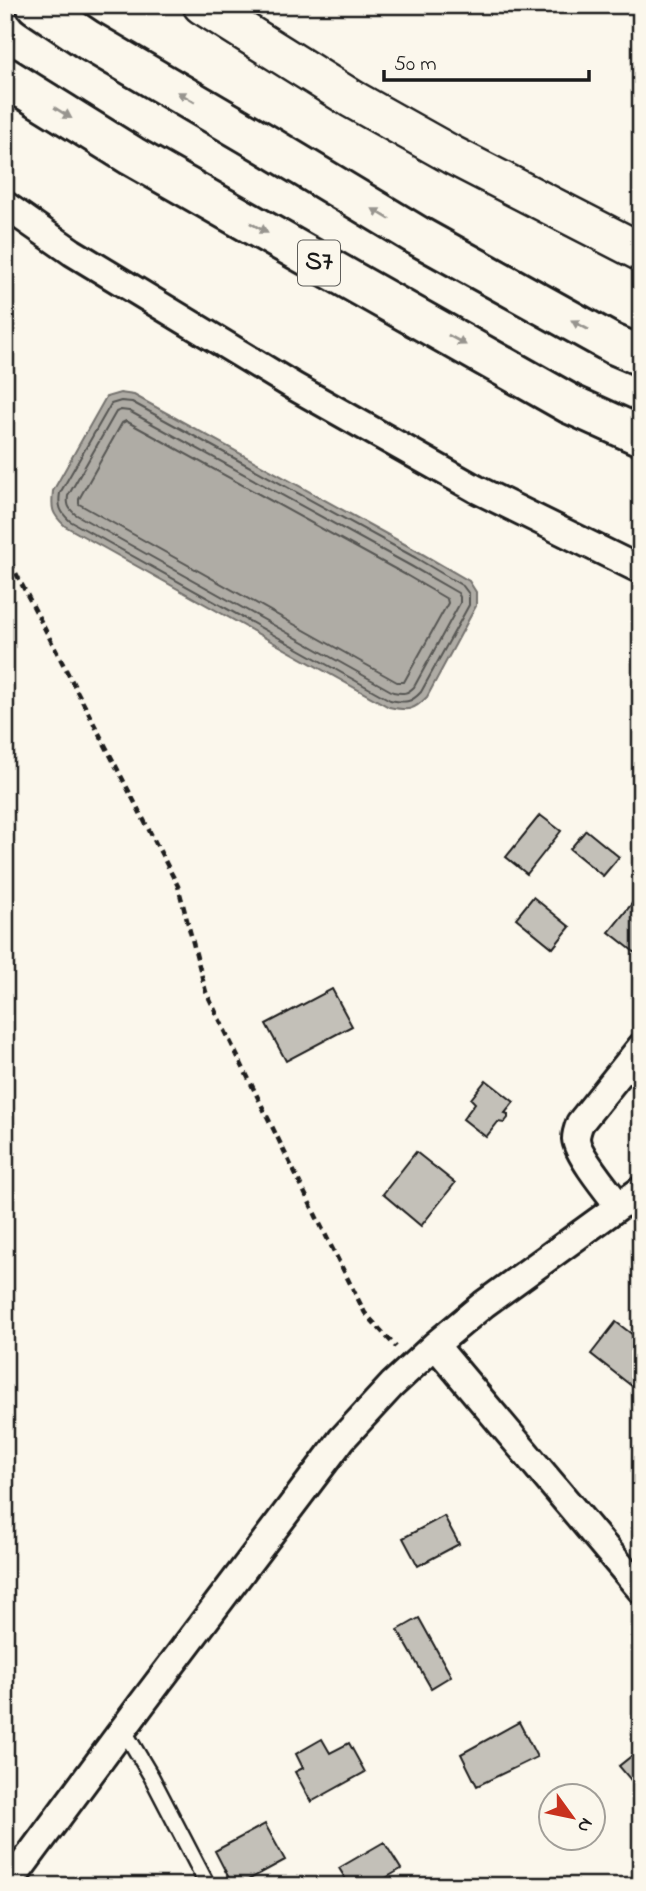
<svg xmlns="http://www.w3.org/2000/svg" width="646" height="1891" font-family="'Indie Flower',sans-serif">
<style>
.water{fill:#afaca5;stroke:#74726e;stroke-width:2}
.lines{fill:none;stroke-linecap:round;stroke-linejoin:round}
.shore{stroke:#575653;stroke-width:2}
.building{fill:#c3c0b8;stroke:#1c1c1c;stroke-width:2}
.lane-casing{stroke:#1c1c1c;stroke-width:19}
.street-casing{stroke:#1c1c1c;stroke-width:32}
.secondary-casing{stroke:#1c1c1c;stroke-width:42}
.highway-casing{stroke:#1c1c1c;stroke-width:44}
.path{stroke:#1c1c1c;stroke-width:4.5;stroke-dasharray:7 5;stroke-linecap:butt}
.lane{stroke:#fbf7ec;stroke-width:14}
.street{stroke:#fbf7ec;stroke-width:26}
.secondary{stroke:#fbf7ec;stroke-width:37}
.highway{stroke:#fbf7ec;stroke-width:38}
.oneway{fill:#97948e}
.labels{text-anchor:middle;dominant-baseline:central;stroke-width:5;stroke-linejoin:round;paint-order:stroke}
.shield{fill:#fbf7ec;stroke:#5f5e5a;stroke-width:2}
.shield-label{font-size:26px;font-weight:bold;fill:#1c1c1c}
</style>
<rect width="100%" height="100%" fill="#fbf7ec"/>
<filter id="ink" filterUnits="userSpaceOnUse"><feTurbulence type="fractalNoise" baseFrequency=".0143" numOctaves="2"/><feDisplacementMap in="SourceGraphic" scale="14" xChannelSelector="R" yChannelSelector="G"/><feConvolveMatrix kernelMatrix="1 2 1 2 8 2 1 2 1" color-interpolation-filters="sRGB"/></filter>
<g filter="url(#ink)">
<path class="water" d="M 120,393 L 134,395 L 419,552 L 469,581 L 476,592 L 476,606 L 427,697 C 413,711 408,711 389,707 L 65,526 C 52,514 51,509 53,491 L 106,397 Z"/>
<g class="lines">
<path class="shore" d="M 121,401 L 132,402 L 416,558 L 463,586 L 469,594 L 469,605 L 421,692 C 411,703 405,703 390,700 L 70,521 C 60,512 58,506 60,493 L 111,404 Z
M 121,410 L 129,411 L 411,566 L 458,593 L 460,597 L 460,603 L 414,687 C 407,694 403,694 393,692 L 75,514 C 68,508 67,504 68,496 L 116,412 Z
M 126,421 L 406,575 L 447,599 L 448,603 L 404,682 L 397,682 L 79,504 L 79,499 L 122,423 Z"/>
</g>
<path class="building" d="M 540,815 L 561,831 L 527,874 L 506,857 Z
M 586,830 L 619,857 L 603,876 L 570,849 Z
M 638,896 L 641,899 L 641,952 L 638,955 L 609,932 Z
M 533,897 L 570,927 L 553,948 L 516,918 Z
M 332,989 L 352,1026 L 286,1061 L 266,1024 Z
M 486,1080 L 514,1102 L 505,1113 L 508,1114 L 508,1118 L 504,1123 L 498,1122 L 486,1137 L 463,1119 L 475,1103 L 471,1099 Z
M 416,1152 L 455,1183 L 421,1226 L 383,1194 Z
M 616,1322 L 641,1341 L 641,1390 L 639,1389 L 638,1391 L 591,1354 Z
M 444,1516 L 459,1544 L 418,1566 L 403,1538 Z
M 419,1618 L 451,1676 L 431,1688 L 398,1630 Z
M 519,1722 L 537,1757 L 477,1786 L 461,1754 Z
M 322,1739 L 330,1753 L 349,1743 L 365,1772 L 311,1802 L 295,1772 L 303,1768 L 296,1754 Z
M 634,1754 L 641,1762 L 641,1792 L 619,1766 Z
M 265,1824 L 285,1860 L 237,1886 L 233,1886 L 215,1851 Z
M 384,1842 L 401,1869 L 372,1886 L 350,1886 L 339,1868 Z"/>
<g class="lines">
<defs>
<path id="lane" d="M 123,1729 L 151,1776 L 208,1886"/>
<path id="street" d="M 5,205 L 72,252 L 295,387 L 476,489 L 641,570
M 619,1206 C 609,1193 577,1154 576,1139 C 576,1134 578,1128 580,1123 L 641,1047
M 435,1345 L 641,1590
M 7,1886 L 141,1705 L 342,1439 L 392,1385 L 435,1345 L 484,1304 L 641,1190"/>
<path id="secondary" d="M 202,5 L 352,99 L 452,155 L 641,252"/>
<path id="highway" d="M 36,5 L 88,40 L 250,135 L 418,236 L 613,344 L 641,356
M 5,77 L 132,156 L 350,280 L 570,404 L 641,436"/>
</defs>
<use href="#lane" class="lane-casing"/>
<use href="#street" class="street-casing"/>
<use href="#secondary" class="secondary-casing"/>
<use href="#highway" class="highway-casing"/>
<path class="path" d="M 5,552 L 178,886 L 206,992 L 317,1218 L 365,1313 L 396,1347"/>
<use href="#lane" class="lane"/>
<use href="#street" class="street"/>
<use href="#secondary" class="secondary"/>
<use href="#highway" class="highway"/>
</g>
<defs><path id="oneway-solid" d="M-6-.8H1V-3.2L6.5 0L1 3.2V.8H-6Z" transform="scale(1.75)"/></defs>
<g class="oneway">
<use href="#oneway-solid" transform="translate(186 97) rotate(-150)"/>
<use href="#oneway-solid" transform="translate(63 113) rotate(32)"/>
<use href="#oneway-solid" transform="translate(381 214) rotate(-149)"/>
<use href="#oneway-solid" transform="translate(259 228) rotate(30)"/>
<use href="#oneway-solid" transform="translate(580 325) rotate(-151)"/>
<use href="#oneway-solid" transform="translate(457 340) rotate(29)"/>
</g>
</g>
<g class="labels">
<rect class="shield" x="298" y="240.5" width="42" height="45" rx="5"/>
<g class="shield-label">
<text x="319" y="263">S7</text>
</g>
</g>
<rect width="646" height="1891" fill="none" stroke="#fbf7ec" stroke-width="28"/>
<rect x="14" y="14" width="618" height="1863" fill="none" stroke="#1c1c1c" stroke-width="2.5" filter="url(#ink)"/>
<g transform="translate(572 1817) rotate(123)"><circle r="33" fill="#fbf7ec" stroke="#a29f99" stroke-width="2"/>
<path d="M0-5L12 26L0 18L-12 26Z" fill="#c8321e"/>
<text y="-10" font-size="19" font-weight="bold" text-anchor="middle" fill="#1c1c1c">N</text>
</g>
<path d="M384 70v10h205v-10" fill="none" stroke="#1c1c1c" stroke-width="3.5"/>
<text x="394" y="70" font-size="21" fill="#1c1c1c" stroke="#fbf7ec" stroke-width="5" paint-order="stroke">50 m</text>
</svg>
